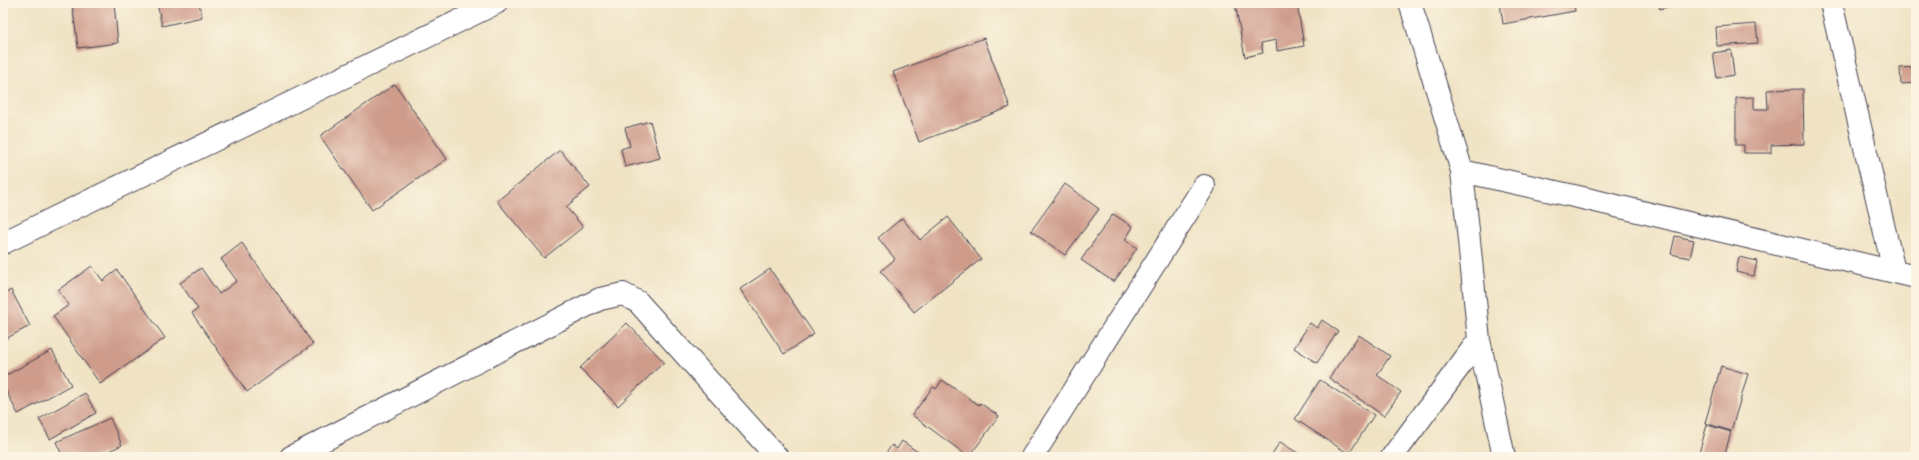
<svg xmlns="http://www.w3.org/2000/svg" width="1919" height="460" font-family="Mali,sans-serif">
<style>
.building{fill:#cf9c8c}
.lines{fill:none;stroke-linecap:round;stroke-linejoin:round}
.minor-casing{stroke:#413f50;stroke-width:24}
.minor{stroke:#fff;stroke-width:22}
</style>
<rect width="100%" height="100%" fill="#fcf5e5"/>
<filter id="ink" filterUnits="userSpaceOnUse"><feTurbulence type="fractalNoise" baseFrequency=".025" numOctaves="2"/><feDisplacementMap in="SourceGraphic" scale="8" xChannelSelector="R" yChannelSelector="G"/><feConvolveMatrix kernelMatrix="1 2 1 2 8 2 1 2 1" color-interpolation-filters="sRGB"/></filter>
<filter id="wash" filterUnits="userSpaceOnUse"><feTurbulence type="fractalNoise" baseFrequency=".012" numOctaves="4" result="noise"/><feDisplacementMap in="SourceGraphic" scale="16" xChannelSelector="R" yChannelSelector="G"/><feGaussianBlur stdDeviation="0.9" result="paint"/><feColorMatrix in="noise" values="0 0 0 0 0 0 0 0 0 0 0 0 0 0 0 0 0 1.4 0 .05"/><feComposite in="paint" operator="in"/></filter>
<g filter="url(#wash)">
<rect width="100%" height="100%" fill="#f0e3c4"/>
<g id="blocks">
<path class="building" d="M 72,3 L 114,3 L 118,43 L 78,48 Z
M 157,3 L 199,3 L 202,17 L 162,26 Z
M 1235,3 L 1297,3 L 1304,46 L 1277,51 L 1276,40 L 1261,43 L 1263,53 L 1245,57 Z
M 1500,3 L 1574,3 L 1575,11 L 1503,24 Z
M 1658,3 L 1680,3 L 1660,9 Z
M 1756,24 L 1758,43 L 1717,46 L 1716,27 Z
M 984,38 L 1010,107 L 919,142 L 893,72 Z
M 1731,50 L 1734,75 L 1717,78 L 1713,53 Z
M 1916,67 L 1916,83 L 1901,84 L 1900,68 Z
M 395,84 L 447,159 L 372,210 L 320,136 Z
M 1803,89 L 1804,144 L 1771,145 L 1771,153 L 1744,153 L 1744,145 L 1736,145 L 1736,98 L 1754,97 L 1754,109 L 1768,109 L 1767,90 Z
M 650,121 L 660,158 L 625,167 L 621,149 L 630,146 L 625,128 Z
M 560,150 L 590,187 L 566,207 L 583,227 L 544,258 L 497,201 Z
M 1065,184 L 1099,209 L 1065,255 L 1031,231 Z
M 1113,214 L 1133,227 L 1125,240 L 1137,248 L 1114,282 L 1081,260 Z
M 948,217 L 981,259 L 914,312 L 881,271 L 895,259 L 878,238 L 902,218 L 920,240 Z
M 1675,236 L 1694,240 L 1690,258 L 1671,254 Z
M 242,243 L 313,344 L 247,392 L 192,313 L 198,309 L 180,283 L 201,268 L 219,294 L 237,281 L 221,259 Z
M 1739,257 L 1757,261 L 1754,276 L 1736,272 Z
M 92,266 L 103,281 L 117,270 L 165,338 L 100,384 L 53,316 L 69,305 L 58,290 Z
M 770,269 L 814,334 L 784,354 L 740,289 Z
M 11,290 L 30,326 L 3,340 L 3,295 Z
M 1322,320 L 1338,331 L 1317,363 L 1294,348 L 1310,323 L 1317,328 Z
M 627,323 L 664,362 L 618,406 L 580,368 Z
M 1359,335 L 1390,356 L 1377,375 L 1401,392 L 1384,416 L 1329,378 Z
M 52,350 L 71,385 L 18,414 L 3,385 L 3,377 Z
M 1721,366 L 1748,374 L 1731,431 L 1705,423 Z
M 942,380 L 979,405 L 980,403 L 999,416 L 969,457 L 912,415 L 933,387 L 936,389 Z
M 1320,380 L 1374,415 L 1349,454 L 1295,419 Z
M 85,393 L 96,413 L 50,439 L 39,419 Z
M 110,418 L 122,445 L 96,457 L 63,457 L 56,442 Z
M 1707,425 L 1731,432 L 1724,457 L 1712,457 L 1699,453 Z
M 902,441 L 925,457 L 883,457 L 892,445 L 897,449 Z
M 1280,442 L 1304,457 L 1270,457 Z"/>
</g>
</g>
<g filter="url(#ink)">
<use href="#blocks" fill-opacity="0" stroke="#413f50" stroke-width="1"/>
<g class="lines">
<defs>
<path id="minor" d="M 1410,3 L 1462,171 L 1479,340 L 1504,457
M 1831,3 L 1894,271
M 1462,171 L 1587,199 L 1916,277
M 3,243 L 496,3
M 291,457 L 580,309 L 600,299 L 623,294 L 638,302 L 777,457
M 1032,457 L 1204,186
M 1392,457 L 1479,340"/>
</defs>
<use href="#minor" class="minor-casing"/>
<use href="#minor" class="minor"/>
</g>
</g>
<rect width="1919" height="460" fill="none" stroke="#fcf5e5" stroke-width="16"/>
</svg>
